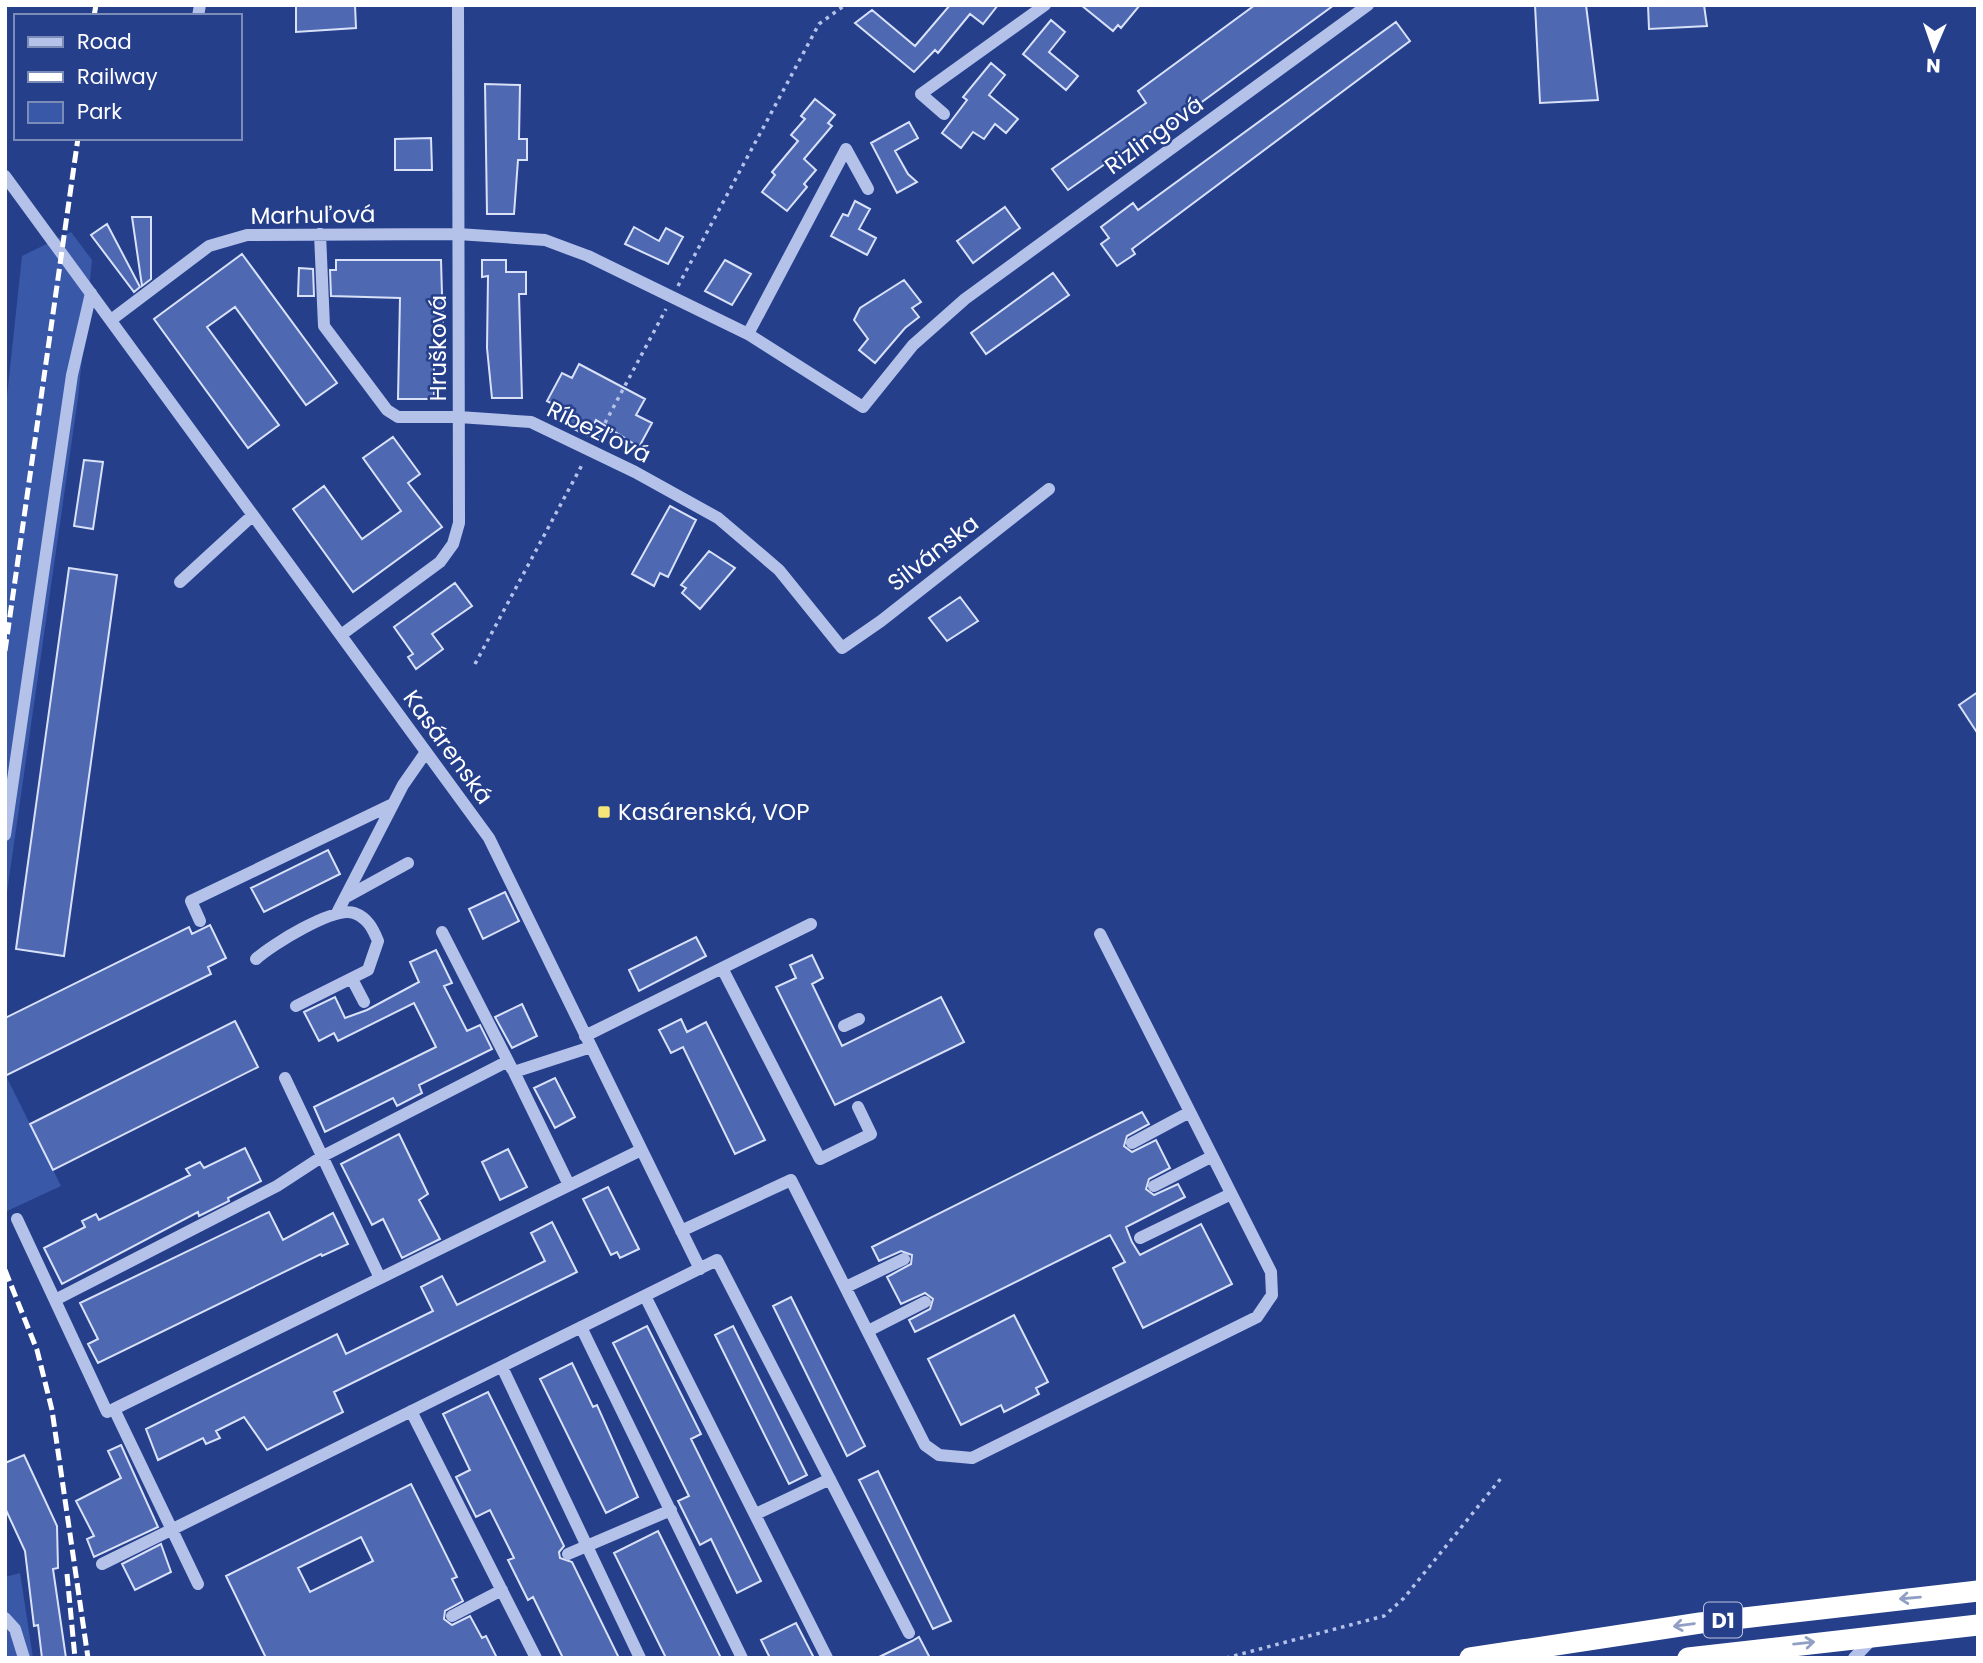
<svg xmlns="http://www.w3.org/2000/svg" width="1983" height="1663" font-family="Poppins,sans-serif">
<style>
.green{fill:#3a58a8}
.building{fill:#4e69b2;stroke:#d8e1f8;stroke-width:2;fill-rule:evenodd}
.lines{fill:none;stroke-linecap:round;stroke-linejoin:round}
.path{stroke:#b4c2ea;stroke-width:3.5;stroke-dasharray:3.5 5;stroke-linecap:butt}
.minor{stroke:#b4c2ea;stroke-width:12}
.highway{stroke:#fff;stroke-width:21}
.rail{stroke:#fff;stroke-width:5;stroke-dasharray:12 5;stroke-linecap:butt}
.oneway{stroke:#929fc5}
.poi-dot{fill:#f4e678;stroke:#253f8b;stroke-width:2.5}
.labels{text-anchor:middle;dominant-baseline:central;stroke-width:5;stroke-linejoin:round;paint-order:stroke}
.shield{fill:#253f8b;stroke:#bec5dc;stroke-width:2}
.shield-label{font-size:21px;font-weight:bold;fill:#fff}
.street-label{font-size:23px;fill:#fff;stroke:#253f8b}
.poi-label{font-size:23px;fill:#fff;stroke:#253f8b;text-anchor:start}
</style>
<rect width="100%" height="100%" fill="#253f8b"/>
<path class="green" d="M 71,232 L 92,260 L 78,398 L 5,906 L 5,415 L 22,256 Z
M 5,1074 L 61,1186 L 5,1212 Z
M 20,1573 L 33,1658 L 7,1658 L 5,1577 Z"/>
<path class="building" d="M 296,5 L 355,5 L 356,28 L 296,32 Z
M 950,5 L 998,5 L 983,24 L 970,14 L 938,53 L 935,50 L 914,72 L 855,23 L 872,10 L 915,46 Z
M 1081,5 L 1140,5 L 1121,28 L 1118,25 L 1113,31 Z
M 1255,5 L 1334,5 L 1165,129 L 1162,124 L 1068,190 L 1052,169 L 1146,103 L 1138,91 Z
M 1535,5 L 1586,5 L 1598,100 L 1540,103 Z
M 1648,5 L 1704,5 L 1707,26 L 1649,29 Z
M 1051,20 L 1065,32 L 1049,52 L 1078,76 L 1066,90 L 1023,54 Z
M 1396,22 L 1410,41 L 1132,249 L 1135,254 L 1117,266 L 1101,244 L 1109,238 L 1101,227 L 1133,203 L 1138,210 Z
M 991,63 L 1005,75 L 989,95 L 1018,119 L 1006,133 L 995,124 L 984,139 L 973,132 L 961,148 L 942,133 L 967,100 L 963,97 Z
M 485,84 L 520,85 L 519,139 L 527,139 L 527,160 L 518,160 L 514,214 L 487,214 Z
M 815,99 L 835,115 L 828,123 L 832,126 L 804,159 L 816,170 L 804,184 L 807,187 L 787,211 L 762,192 L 775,175 L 772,172 L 798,141 L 791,135 L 805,119 L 801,116 Z
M 909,122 L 918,138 L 895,151 L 908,174 L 917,182 L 897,193 L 871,143 Z
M 431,138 L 432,170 L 395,170 L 395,139 Z
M 855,201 L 870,209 L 859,229 L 876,238 L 867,255 L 831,236 L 843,214 L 848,216 Z
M 1005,207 L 1020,228 L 973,263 L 957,241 Z
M 132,217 L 151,217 L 151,279 L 142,286 Z
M 107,224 L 140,287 L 134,292 L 91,235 Z
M 634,227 L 659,241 L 666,228 L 683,237 L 668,264 L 625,244 Z
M 242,254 L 337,383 L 306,405 L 235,307 L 207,327 L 279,425 L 248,448 L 154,319 Z
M 336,260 L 441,260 L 443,329 L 434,329 L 434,399 L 398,399 L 400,298 L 331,296 L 330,270 L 336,270 Z
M 482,260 L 506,260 L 506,272 L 526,272 L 526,294 L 519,294 L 522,398 L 492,398 L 487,348 L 488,276 L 482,277 Z
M 725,260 L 751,274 L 732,305 L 705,291 Z
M 299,268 L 313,269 L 314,296 L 298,296 Z
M 1053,273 L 1069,295 L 986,354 L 971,333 Z
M 904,280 L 921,302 L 912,308 L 919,317 L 905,328 L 875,363 L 859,350 L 868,339 L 854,320 L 860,308 Z
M 579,364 L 645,399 L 636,415 L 652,423 L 639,447 L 596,420 L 588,436 L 562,423 L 568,412 L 547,401 L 562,373 L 572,378 Z
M 393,437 L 420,474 L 408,483 L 442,527 L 353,592 L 293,509 L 324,486 L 362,539 L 401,511 L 363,458 Z
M 84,460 L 103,462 L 93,529 L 74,526 Z
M 670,506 L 696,520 L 668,577 L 660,573 L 654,586 L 632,574 Z
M 709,551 L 735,568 L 700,609 L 682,593 L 686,588 L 681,585 Z
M 69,568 L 117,575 L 64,956 L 16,949 Z
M 455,583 L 472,606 L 432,634 L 443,649 L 416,669 L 408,657 L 413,654 L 394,627 Z
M 960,597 L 978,621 L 947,641 L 929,618 Z
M 1978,692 L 1978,734 L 1959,705 Z
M 328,850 L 340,874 L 264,912 L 251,888 Z
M 505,892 L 519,921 L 483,939 L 469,909 Z
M 210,925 L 226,958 L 208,967 L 211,974 L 5,1076 L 5,1018 L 189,927 L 192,934 Z
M 696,937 L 706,956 L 639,991 L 629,970 Z
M 436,950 L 452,983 L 444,986 L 467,1031 L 480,1025 L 492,1049 L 419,1085 L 422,1093 L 397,1106 L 393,1098 L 325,1132 L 314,1107 L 436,1047 L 414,1003 L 338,1041 L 334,1033 L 319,1041 L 304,1012 L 335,997 L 345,1018 L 367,1010 L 419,982 L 410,962 Z
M 812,955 L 823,978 L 812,984 L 842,1046 L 941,997 L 964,1042 L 835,1105 L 776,987 L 796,978 L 790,965 Z
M 522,1004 L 537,1036 L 512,1048 L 495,1017 Z
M 681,1019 L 687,1032 L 706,1022 L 765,1140 L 735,1154 L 683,1047 L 671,1053 L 659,1030 Z
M 235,1021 L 258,1067 L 53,1170 L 30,1124 Z
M 555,1078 L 575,1117 L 555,1128 L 534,1088 Z
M 1142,1112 L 1149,1124 L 1127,1136 L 1124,1146 L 1132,1152 L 1156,1140 L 1170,1168 L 1149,1179 L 1146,1189 L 1154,1195 L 1178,1184 L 1185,1197 L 1126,1227 L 1132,1242 L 1140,1255 L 1201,1224 L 1232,1284 L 1143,1328 L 1113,1268 L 1125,1262 L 1110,1235 L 915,1332 L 909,1320 L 930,1309 L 933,1299 L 925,1293 L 901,1304 L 887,1277 L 911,1264 L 912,1255 L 901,1251 L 879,1261 L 872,1247 Z
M 399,1134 L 428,1194 L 419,1200 L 440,1239 L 402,1258 L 383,1219 L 372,1225 L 341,1164 Z
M 245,1148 L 261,1181 L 228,1198 L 229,1201 L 199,1216 L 198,1212 L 62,1284 L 44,1248 L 85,1227 L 82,1221 L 96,1214 L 99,1220 L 190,1175 L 186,1169 L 200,1162 L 204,1168 Z
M 508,1149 L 527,1187 L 500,1200 L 482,1162 Z
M 608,1187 L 639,1249 L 620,1258 L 617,1252 L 611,1255 L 583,1199 Z
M 269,1212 L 283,1240 L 333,1213 L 348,1244 L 322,1256 L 321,1254 L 98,1363 L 88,1344 L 98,1339 L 80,1303 Z
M 552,1222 L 577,1272 L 334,1392 L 343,1412 L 267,1450 L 244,1417 L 216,1431 L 220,1438 L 206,1444 L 203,1438 L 158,1460 L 146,1429 L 337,1334 L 346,1354 L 433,1311 L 421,1287 L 442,1276 L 457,1305 L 545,1261 L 531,1233 Z
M 791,1297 L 865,1446 L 847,1456 L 773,1306 Z
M 1014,1315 L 1048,1382 L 1036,1388 L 1039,1394 L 1004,1412 L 1001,1405 L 961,1425 L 928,1359 Z
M 647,1326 L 701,1434 L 691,1439 L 761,1581 L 737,1593 L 711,1539 L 700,1545 L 678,1501 L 689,1496 L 613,1343 Z
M 733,1326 L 807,1475 L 789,1484 L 715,1335 Z
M 572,1363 L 593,1407 L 597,1405 L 638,1497 L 606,1513 L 540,1379 Z
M 488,1392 L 564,1546 L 559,1552 L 560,1558 L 572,1562 L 619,1658 L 563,1658 L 533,1597 L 528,1600 L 508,1560 L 514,1558 L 490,1510 L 476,1517 L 456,1477 L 470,1470 L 443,1414 Z
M 121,1445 L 158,1527 L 94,1557 L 87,1539 L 94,1536 L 76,1501 L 121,1478 L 108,1451 Z
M 24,1455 L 57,1526 L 58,1568 L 53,1569 L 66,1658 L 42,1658 L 38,1625 L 34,1626 L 25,1551 L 5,1508 L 5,1463 Z
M 878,1471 L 951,1621 L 933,1629 L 859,1480 Z
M 411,1484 L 457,1577 L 452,1579 L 463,1601 L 445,1611 L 444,1619 L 452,1625 L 470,1616 L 482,1638 L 486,1636 L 497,1658 L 266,1658 L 226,1576 ZM 361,1537 L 373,1561 L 310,1592 L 298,1568 Z
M 658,1531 L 721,1658 L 666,1658 L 614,1553 Z
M 161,1544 L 171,1572 L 135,1590 L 122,1564 Z
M 796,1623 L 814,1658 L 770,1658 L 761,1640 Z
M 919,1637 L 930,1658 L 877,1658 L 912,1641 Z"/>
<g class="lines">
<path class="path" d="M 678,286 L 819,24 L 845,5
M 597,438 L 666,309
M 475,664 L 583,463
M 1226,1658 L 1384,1616 L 1404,1598 L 1502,1477"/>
<path class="minor" d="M 198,16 L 200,5
M 944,114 L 921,94 L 1045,5
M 5,176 L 489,838 L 700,1269
M 320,234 L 324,326 L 387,410 L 398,417 L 459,417 L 531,422 L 635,472 L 718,518 L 779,570 L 842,648 L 881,621 L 1049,489
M 111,320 L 209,246 L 247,235 L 458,234 L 545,240 L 588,256 L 748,334 L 863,407 L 913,345 L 965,299 L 1368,5
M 748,334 L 846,149 L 868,189
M 180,582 L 253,515
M 341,635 L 440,562 L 453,544 L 459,523 L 458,5
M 5,835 L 72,375 L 91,293
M 348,896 L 408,863
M 337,913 L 403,785 L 426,752
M 200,921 L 191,901 L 393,804
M 442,932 L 512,1069
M 256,959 C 271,945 334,906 354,913 C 368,918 373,929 378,941 L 368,970 L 296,1006
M 722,968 L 820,1159 L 871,1134 L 858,1107
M 352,979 L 364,1002
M 844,1026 L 859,1019
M 585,1036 L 811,924
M 285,1078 L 380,1278
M 1132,1143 L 1188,1113
M 569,1185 L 514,1072 L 591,1047
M 1154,1186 L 1211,1157
M 17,1219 L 107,1412 L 114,1409
M 681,1231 L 791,1180 L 925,1445 L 939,1455 L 972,1458 L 1257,1317 L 1272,1295 L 1271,1272 L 1100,934
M 1140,1238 L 1231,1194
M 846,1287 L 904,1259
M 645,1296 L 827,1658
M 55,1300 L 277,1186 L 323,1156 L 508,1061
M 581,1327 L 742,1658
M 868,1331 L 925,1302
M 502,1367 L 640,1658
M 411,1411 L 536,1658
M 756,1514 L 830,1479
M 568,1554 L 671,1510
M 102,1564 L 717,1260 L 909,1633
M 198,1584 L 114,1409 L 641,1150
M 452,1616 L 502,1590
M 5,1618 L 15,1629 L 24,1658
M 1854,1658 L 1873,1638"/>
<path class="highway" d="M 1470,1658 L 1700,1623 L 1978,1591
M 1688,1658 L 1978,1625"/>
<path class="rail" d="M 94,16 L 96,5
M 5,651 L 78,138
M 5,1270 L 37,1350 L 52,1410 L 88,1658
M 67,1574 L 75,1658"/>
</g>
<defs><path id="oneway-shaft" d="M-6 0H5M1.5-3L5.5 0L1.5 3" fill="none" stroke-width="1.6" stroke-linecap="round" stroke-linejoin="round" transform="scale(1.75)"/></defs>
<g class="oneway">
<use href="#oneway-shaft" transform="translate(1910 1598) rotate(175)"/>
<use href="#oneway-shaft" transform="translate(1684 1625) rotate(172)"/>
<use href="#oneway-shaft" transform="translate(1804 1643) rotate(-6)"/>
</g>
<rect class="poi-dot" x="597" y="805" width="14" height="14" rx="3.5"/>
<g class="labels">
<rect class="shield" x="1704" y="1602.5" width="38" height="35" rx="5"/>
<g class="shield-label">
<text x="1723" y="1620">D1</text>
</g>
<g class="street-label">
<text transform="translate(1154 135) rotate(-36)">Rizlingová</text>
<text transform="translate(313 215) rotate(-1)">Marhuľová</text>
<text transform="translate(438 348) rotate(-90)">Hrušková</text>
<text transform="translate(599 432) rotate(26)">Ríbezľová</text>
<text transform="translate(933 553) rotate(-38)">Silvánska</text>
<text transform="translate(448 747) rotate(54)">Kasárenská</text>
</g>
<g class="poi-label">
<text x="618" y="812">Kasárenská, VOP</text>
</g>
</g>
<rect width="1983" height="1663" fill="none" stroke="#ffffff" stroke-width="14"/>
<rect x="14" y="14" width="228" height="126" fill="#253f8b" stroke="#7c8cb9" stroke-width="2"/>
<rect x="28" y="37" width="35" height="10" fill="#b4c2ea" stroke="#7c8cb9" stroke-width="2"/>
<text x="77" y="49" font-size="21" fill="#ffffff">Road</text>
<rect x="28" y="72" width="35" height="10" fill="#ffffff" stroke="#7c8cb9" stroke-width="2"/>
<text x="77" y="84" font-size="21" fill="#ffffff">Railway</text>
<rect x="28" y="102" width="35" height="21" fill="#3a58a8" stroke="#7c8cb9" stroke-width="2"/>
<text x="77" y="119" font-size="21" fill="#ffffff">Park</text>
<g transform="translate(1934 49) rotate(182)" stroke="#253f8b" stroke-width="5" paint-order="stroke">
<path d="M0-5L12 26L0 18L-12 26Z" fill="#ffffff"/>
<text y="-10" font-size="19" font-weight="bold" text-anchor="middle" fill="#ffffff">N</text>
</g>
</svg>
